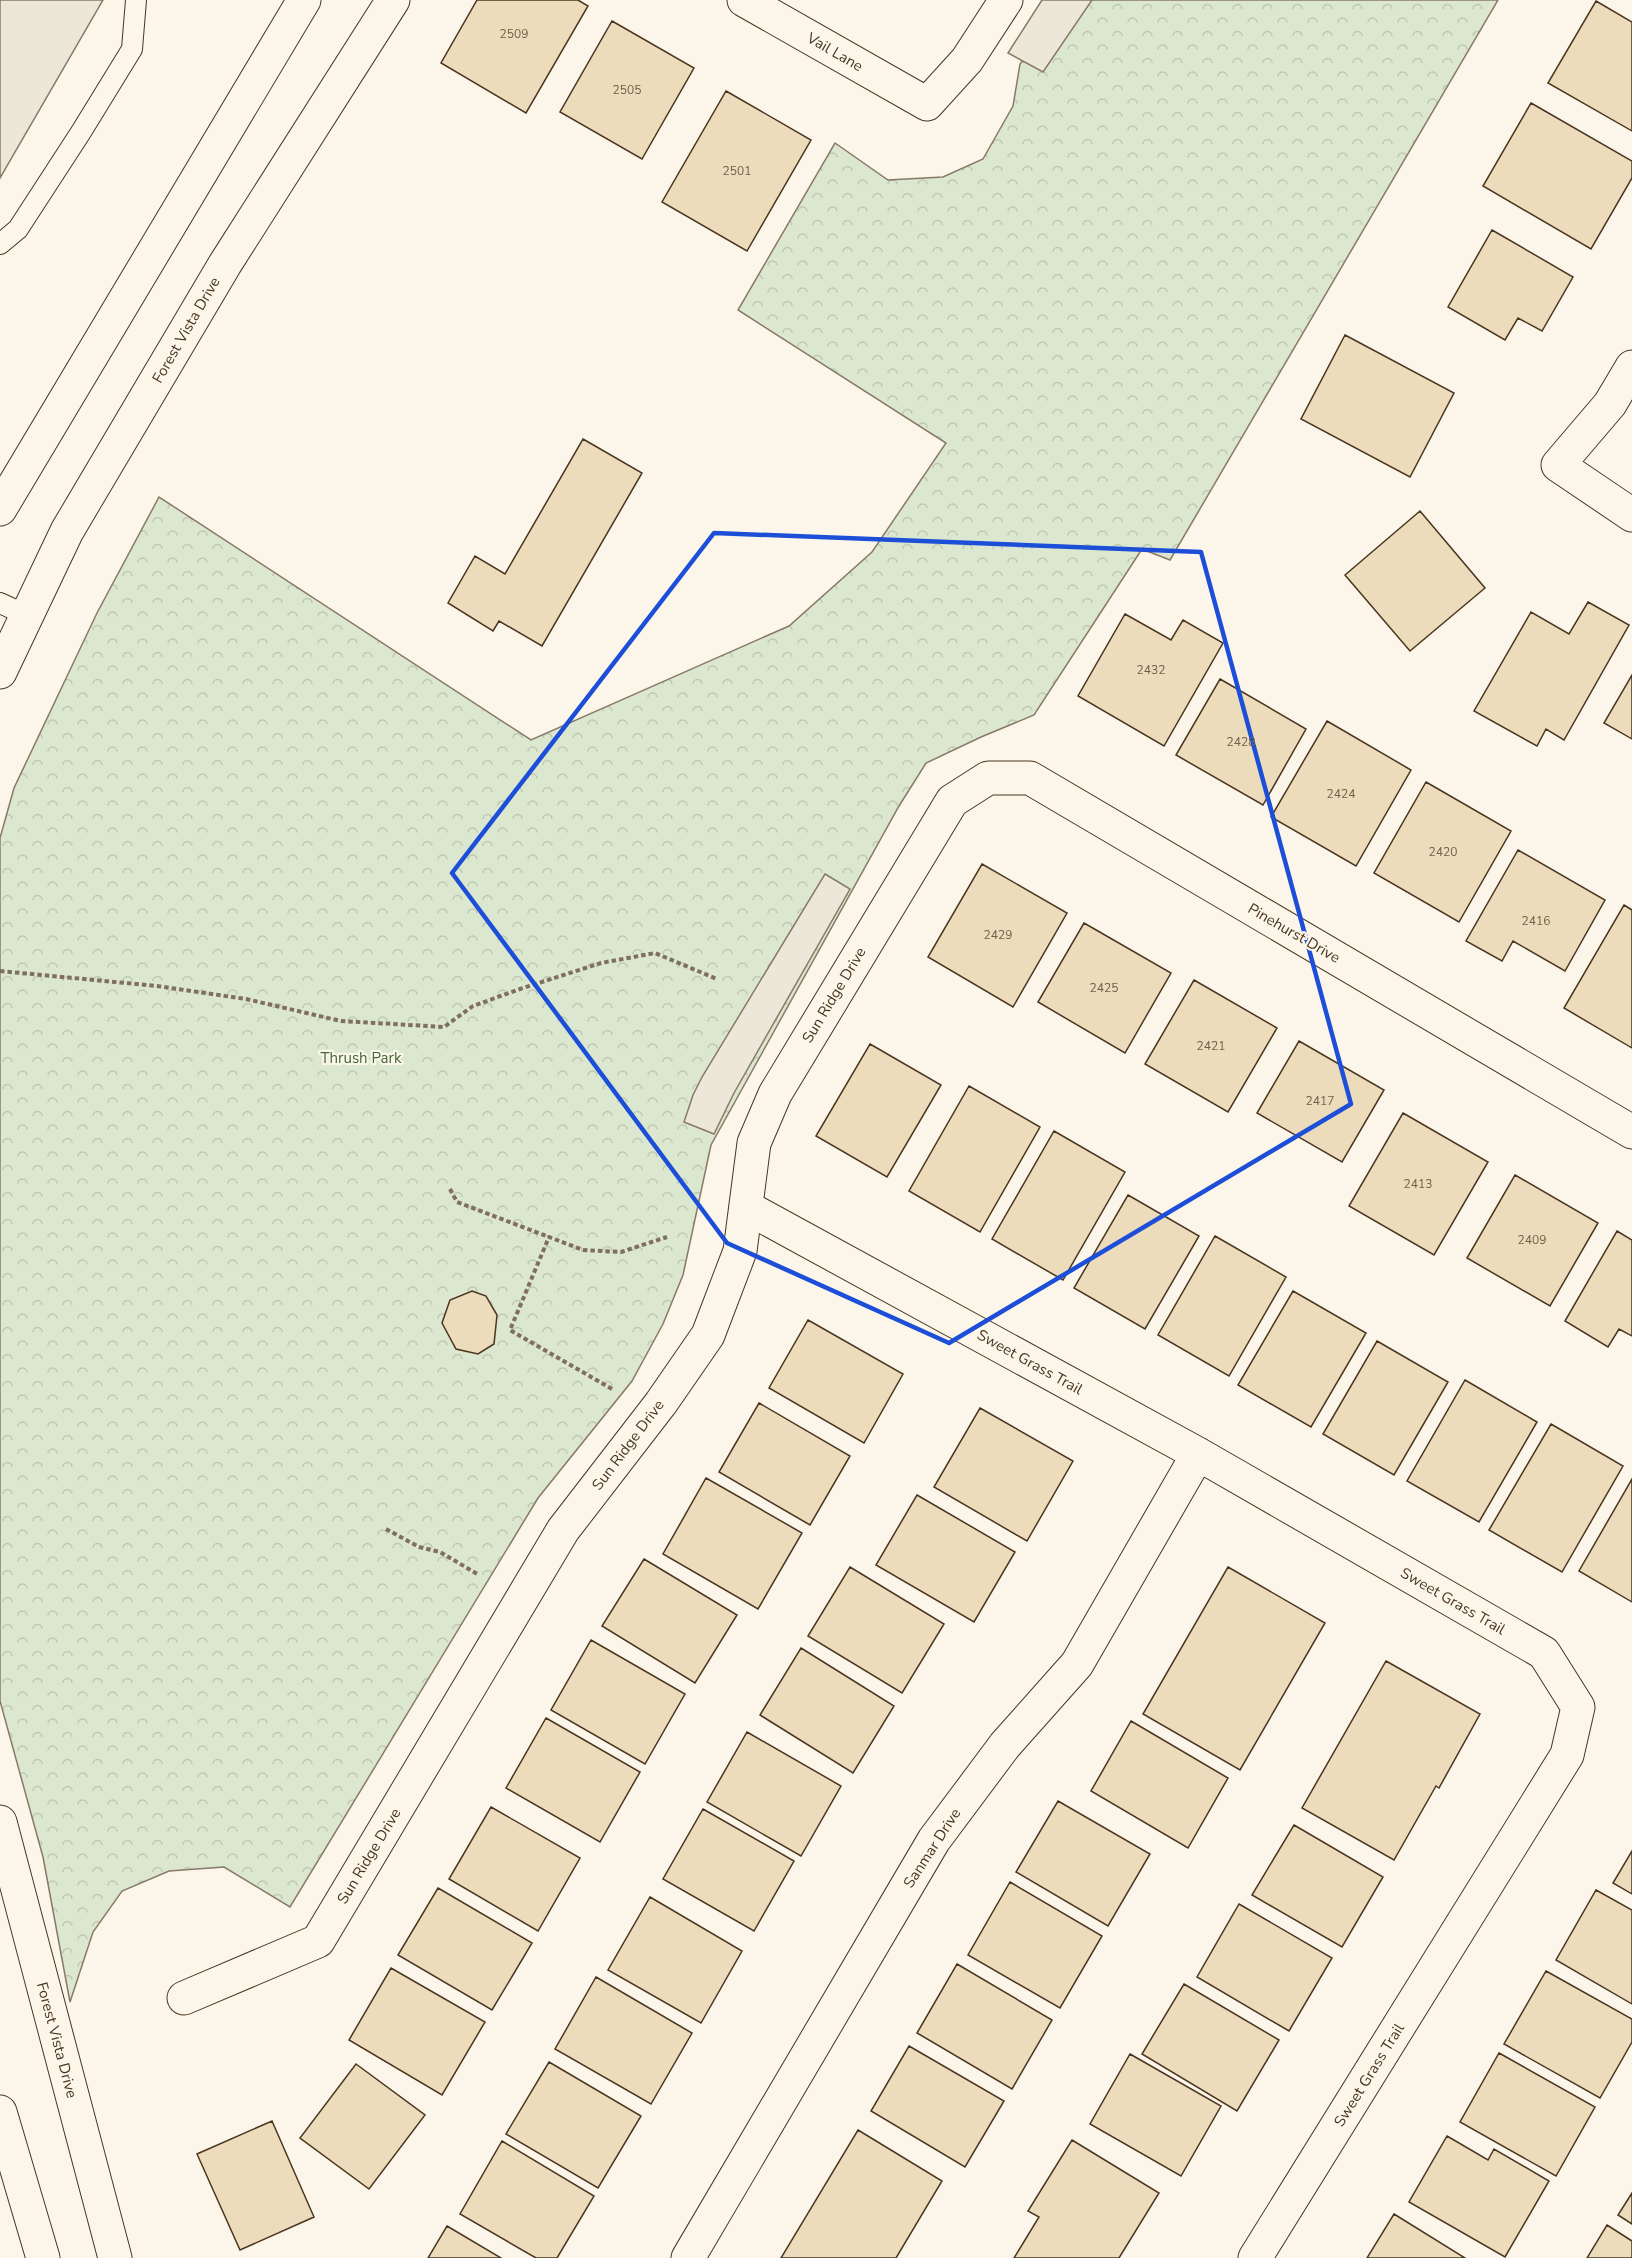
<svg xmlns="http://www.w3.org/2000/svg" width="1632" height="2258" font-family="'Nunito Sans',sans-serif">
<style>
.park{fill:url(#park-crowns);stroke:#887966;stroke-width:1.5}
.parking{fill:#ede7d9;stroke:#887966;stroke-width:1.5}
.building{fill:#ecdcbc;stroke:#4a3520;stroke-width:1.5}
.lines{fill:none;stroke-linecap:round;stroke-linejoin:round}
.lane-casing{stroke:#4a3520;stroke-width:22}
.street-casing{stroke:#4a3520;stroke-width:35}
.secondary-casing{stroke:#4a3520;stroke-width:35}
.path{stroke:#7f6f5c;stroke-width:4;stroke-dasharray:4.5 3;stroke-linecap:butt}
.lane{stroke:#fbf6e9;stroke-width:20}
.street{stroke:#fbf6e9;stroke-width:33}
.secondary{stroke:#fbf6e9;stroke-width:33}
.marked{fill:none;stroke:#1d4ed8;stroke-width:4.5;stroke-linejoin:round}
.labels{text-anchor:middle;dominant-baseline:central;stroke-width:4.5;stroke-linejoin:round;paint-order:stroke}
.number-label{font-size:12px;fill:#725f47}
.street-label{font-size:15px;fill:#4a3520;stroke:#fbf6e9}
.park-label{font-size:15px;fill:#436837;stroke:#fbf6e9}
</style>
<defs>
<pattern id="park-crowns" width="20" height="18" patternUnits="userSpaceOnUse" patternTransform="scale(1.5)"><rect width="20" height="18" fill="#dce7d0"/><path d="M2 6a3 3 0 1 1 6 0M12 15a3 3 0 1 1 6 0" fill="none" stroke="#bec7b2"/></pattern>
</defs>
<rect width="100%" height="100%" fill="#fbf6e9"/>
<path class="park" d="M 1073,0 L 1498,0 L 1170,560 L 1142,549 L 1034,715 L 981,737 L 926,763 L 899,806 L 711,1145 L 683,1275 L 663,1324 L 632,1381 L 538,1498 L 290,1907 L 224,1867 L 169,1871 L 122,1891 L 93,1932 L 70,2002 L 43,1857 L 0,1701 L 0,838 L 14,788 L 97,613 L 159,497 L 531,740 L 789,626 L 872,552 L 946,443 L 738,310 L 835,143 L 888,180 L 943,177 L 983,159 L 1013,106 L 1020,64 Z"/>
<path class="parking" d="M 0,0 L 103,0 L 0,178 Z
M 1042,0 L 1092,0 L 1043,72 L 1008,53 Z
M 825,874 L 850,889 L 734,1093 L 714,1134 L 684,1122 L 693,1095 L 702,1077 Z"/>
<path class="building" d="M 477,0 L 578,0 L 588,6 L 526,113 L 441,63 Z
M 1596,1 L 1632,22 L 1632,131 L 1548,83 Z
M 612,21 L 694,68 L 642,159 L 560,112 Z
M 726,91 L 811,140 L 747,251 L 662,202 Z
M 1531,103 L 1632,161 L 1632,178 L 1591,249 L 1483,186 Z
M 1492,230 L 1573,277 L 1542,331 L 1518,318 L 1505,340 L 1448,307 Z
M 1345,335 L 1454,393 L 1410,477 L 1301,419 Z
M 583,439 L 642,473 L 542,646 L 499,621 L 493,631 L 448,603 L 475,556 L 505,574 Z
M 1420,511 L 1485,588 L 1410,651 L 1345,575 Z
M 1588,602 L 1629,625 L 1564,740 L 1546,729 L 1537,746 L 1474,711 L 1531,612 L 1569,634 Z
M 1125,614 L 1171,640 L 1183,620 L 1223,643 L 1164,746 L 1078,696 Z
M 1632,675 L 1632,739 L 1604,723 Z
M 1220,679 L 1306,729 L 1263,805 L 1176,755 Z
M 1327,721 L 1411,770 L 1356,866 L 1271,817 Z
M 1426,782 L 1511,831 L 1459,922 L 1374,873 Z
M 1518,850 L 1605,900 L 1565,971 L 1513,941 L 1502,961 L 1466,941 Z
M 982,864 L 1067,913 L 1013,1007 L 928,957 Z
M 1624,905 L 1632,910 L 1632,1048 L 1564,1008 Z
M 1084,923 L 1171,973 L 1125,1053 L 1038,1002 Z
M 1194,980 L 1277,1028 L 1228,1112 L 1145,1064 Z
M 1299,1041 L 1384,1090 L 1342,1162 L 1257,1113 Z
M 870,1044 L 941,1085 L 887,1177 L 816,1136 Z
M 969,1086 L 1040,1127 L 980,1232 L 909,1191 Z
M 1403,1113 L 1488,1162 L 1434,1255 L 1349,1206 Z
M 1054,1131 L 1125,1172 L 1063,1280 L 992,1239 Z
M 1515,1175 L 1598,1223 L 1550,1306 L 1467,1258 Z
M 1128,1195 L 1199,1236 L 1145,1329 L 1074,1288 Z
M 1617,1231 L 1632,1240 L 1632,1336 L 1619,1329 L 1608,1347 L 1565,1321 Z
M 1215,1236 L 1286,1277 L 1229,1376 L 1158,1335 Z
M 472,1291 L 486,1296 L 497,1315 L 494,1344 L 478,1354 L 456,1349 L 442,1323 L 450,1300 Z
M 1293,1291 L 1366,1333 L 1311,1427 L 1238,1385 Z
M 808,1320 L 903,1374 L 864,1443 L 769,1388 Z
M 1377,1341 L 1448,1382 L 1394,1475 L 1323,1434 Z
M 1465,1380 L 1537,1422 L 1479,1522 L 1407,1481 Z
M 759,1403 L 850,1456 L 810,1525 L 719,1472 Z
M 980,1408 L 1073,1461 L 1027,1541 L 934,1487 Z
M 1551,1424 L 1623,1466 L 1562,1572 L 1489,1530 Z
M 706,1478 L 802,1533 L 758,1609 L 663,1554 Z
M 1632,1479 L 1632,1602 L 1579,1571 Z
M 917,1495 L 1015,1552 L 974,1622 L 876,1565 Z
M 644,1559 L 737,1615 L 695,1683 L 602,1626 Z
M 850,1567 L 944,1624 L 902,1693 L 808,1636 Z
M 1228,1567 L 1325,1623 L 1240,1770 L 1143,1714 Z
M 591,1640 L 685,1694 L 645,1764 L 551,1710 Z
M 801,1648 L 894,1706 L 853,1773 L 760,1715 Z
M 1386,1661 L 1480,1714 L 1439,1788 L 1436,1786 L 1394,1860 L 1302,1808 Z
M 546,1718 L 640,1772 L 600,1842 L 506,1788 Z
M 1131,1721 L 1228,1778 L 1188,1848 L 1091,1791 Z
M 747,1732 L 841,1786 L 801,1856 L 707,1802 Z
M 1058,1801 L 1150,1854 L 1108,1926 L 1016,1872 Z
M 491,1807 L 580,1858 L 538,1931 L 449,1879 Z
M 703,1809 L 794,1861 L 754,1931 L 663,1879 Z
M 1294,1825 L 1383,1877 L 1342,1947 L 1252,1895 Z
M 1632,1851 L 1632,1894 L 1613,1883 Z
M 1010,1882 L 1102,1936 L 1060,2008 L 968,1955 Z
M 438,1888 L 532,1943 L 492,2010 L 398,1955 Z
M 1596,1890 L 1632,1910 L 1632,2004 L 1556,1960 Z
M 650,1897 L 742,1951 L 701,2023 L 608,1970 Z
M 1239,1904 L 1332,1958 L 1289,2031 L 1197,1977 Z
M 957,1964 L 1052,2020 L 1012,2089 L 917,2033 Z
M 391,1968 L 485,2022 L 442,2095 L 349,2040 Z
M 1546,1971 L 1632,2019 L 1632,2042 L 1600,2098 L 1504,2044 Z
M 596,1977 L 692,2033 L 651,2104 L 555,2049 Z
M 1184,1984 L 1279,2040 L 1237,2111 L 1142,2054 Z
M 909,2046 L 1004,2101 L 965,2167 L 871,2111 Z
M 1499,2053 L 1595,2107 L 1556,2176 L 1460,2122 Z
M 1130,2054 L 1221,2106 L 1181,2176 L 1090,2124 Z
M 549,2062 L 641,2116 L 598,2188 L 506,2134 Z
M 356,2064 L 425,2115 L 369,2189 L 300,2138 Z
M 272,2121 L 314,2217 L 240,2250 L 197,2154 Z
M 858,2130 L 942,2181 L 896,2258 L 781,2258 Z
M 1447,2136 L 1488,2160 L 1494,2149 L 1549,2181 L 1505,2257 L 1409,2202 Z
M 1072,2140 L 1159,2193 L 1119,2258 L 1014,2258 L 1039,2217 L 1028,2211 Z
M 502,2141 L 594,2196 L 557,2258 L 536,2258 L 460,2214 Z
M 1632,2193 L 1632,2224 L 1618,2215 Z
M 1394,2214 L 1465,2258 L 1367,2258 Z
M 1607,2225 L 1632,2241 L 1632,2258 L 1587,2258 Z
M 447,2226 L 501,2258 L 428,2258 Z"/>
<g class="lines">
<defs>
<path id="lane" d="M 0,244 L 18,229 L 81,132 L 132,49 L 136,0
M 0,603 L 26,615"/>
<path id="street" d="M 744,0 L 927,104 L 967,60 L 1006,0
M 1632,367 L 1610,404 L 1558,465 L 1632,515
M 746,1207 L 1198,1454 L 1544,1653 L 1578,1707 L 1567,1755 L 1255,2258
M 184,1998 L 318,1941 L 563,1530 L 661,1403 L 708,1335 L 740,1251 L 754,1143 L 775,1094 L 952,801 L 988,778 L 1030,778 L 1632,1132
M 688,2258 L 934,1840 L 1005,1745 L 1077,1664 L 1198,1454"/>
<path id="secondary" d="M 0,509 L 304,0
M 0,672 L 67,531 L 225,264 L 393,0
M 0,1822 L 115,2258
M 0,2112 L 43,2258"/>
</defs>
<use href="#lane" class="lane-casing"/>
<use href="#street" class="street-casing"/>
<use href="#secondary" class="secondary-casing"/>
<path class="path" d="M 0,971 L 157,986 L 246,999 L 341,1021 L 444,1027 L 473,1006 L 520,989 L 601,963 L 655,953 L 717,979
M 450,1189 L 457,1202 L 549,1237
M 612,1389 L 510,1330 L 549,1237 L 583,1250 L 621,1252 L 667,1237
M 386,1529 L 419,1547 L 440,1552 L 479,1575"/>
<use href="#lane" class="lane"/>
<use href="#street" class="street"/>
<use href="#secondary" class="secondary"/>
</g>
<path class="marked" d="M 714,533 L 1201,552 L 1351,1104 L 949,1343 L 727,1243 L 452,873 Z"/>
<g class="labels">
<g class="number-label">
<text x="514" y="34">2509</text>
<text x="627" y="90">2505</text>
<text x="737" y="171">2501</text>
<text x="1151" y="670">2432</text>
<text x="1241" y="742">2428</text>
<text x="1341" y="794">2424</text>
<text x="1443" y="852">2420</text>
<text x="1536" y="921">2416</text>
<text x="998" y="935">2429</text>
<text x="1104" y="988">2425</text>
<text x="1211" y="1046">2421</text>
<text x="1320" y="1101">2417</text>
<text x="1418" y="1184">2413</text>
<text x="1532" y="1240">2409</text>
</g>
<g class="street-label">
<text transform="translate(835 52) rotate(30)">Vail Lane</text>
<text transform="translate(186 330) rotate(-60)">Forest Vista Drive</text>
<text transform="translate(1294 933) rotate(30)">Pinehurst Drive</text>
<text transform="translate(834 995) rotate(-59)">Sun Ridge Drive</text>
<text transform="translate(1030 1362) rotate(29)">Sweet Grass Trail</text>
<text transform="translate(628 1445) rotate(-53)">Sun Ridge Drive</text>
<text transform="translate(1453 1601) rotate(30)">Sweet Grass Trail</text>
<text transform="translate(932 1848) rotate(-57)">Sanmar Drive</text>
<text transform="translate(369 1856) rotate(-59)">Sun Ridge Drive</text>
<text transform="translate(57 2040) rotate(75)">Forest Vista Drive</text>
<text transform="translate(1369 2075) rotate(-58)">Sweet Grass Trail</text>
</g>
<g class="park-label">
<text x="361" y="1058">Thrush Park</text>
</g>
</g>
</svg>
